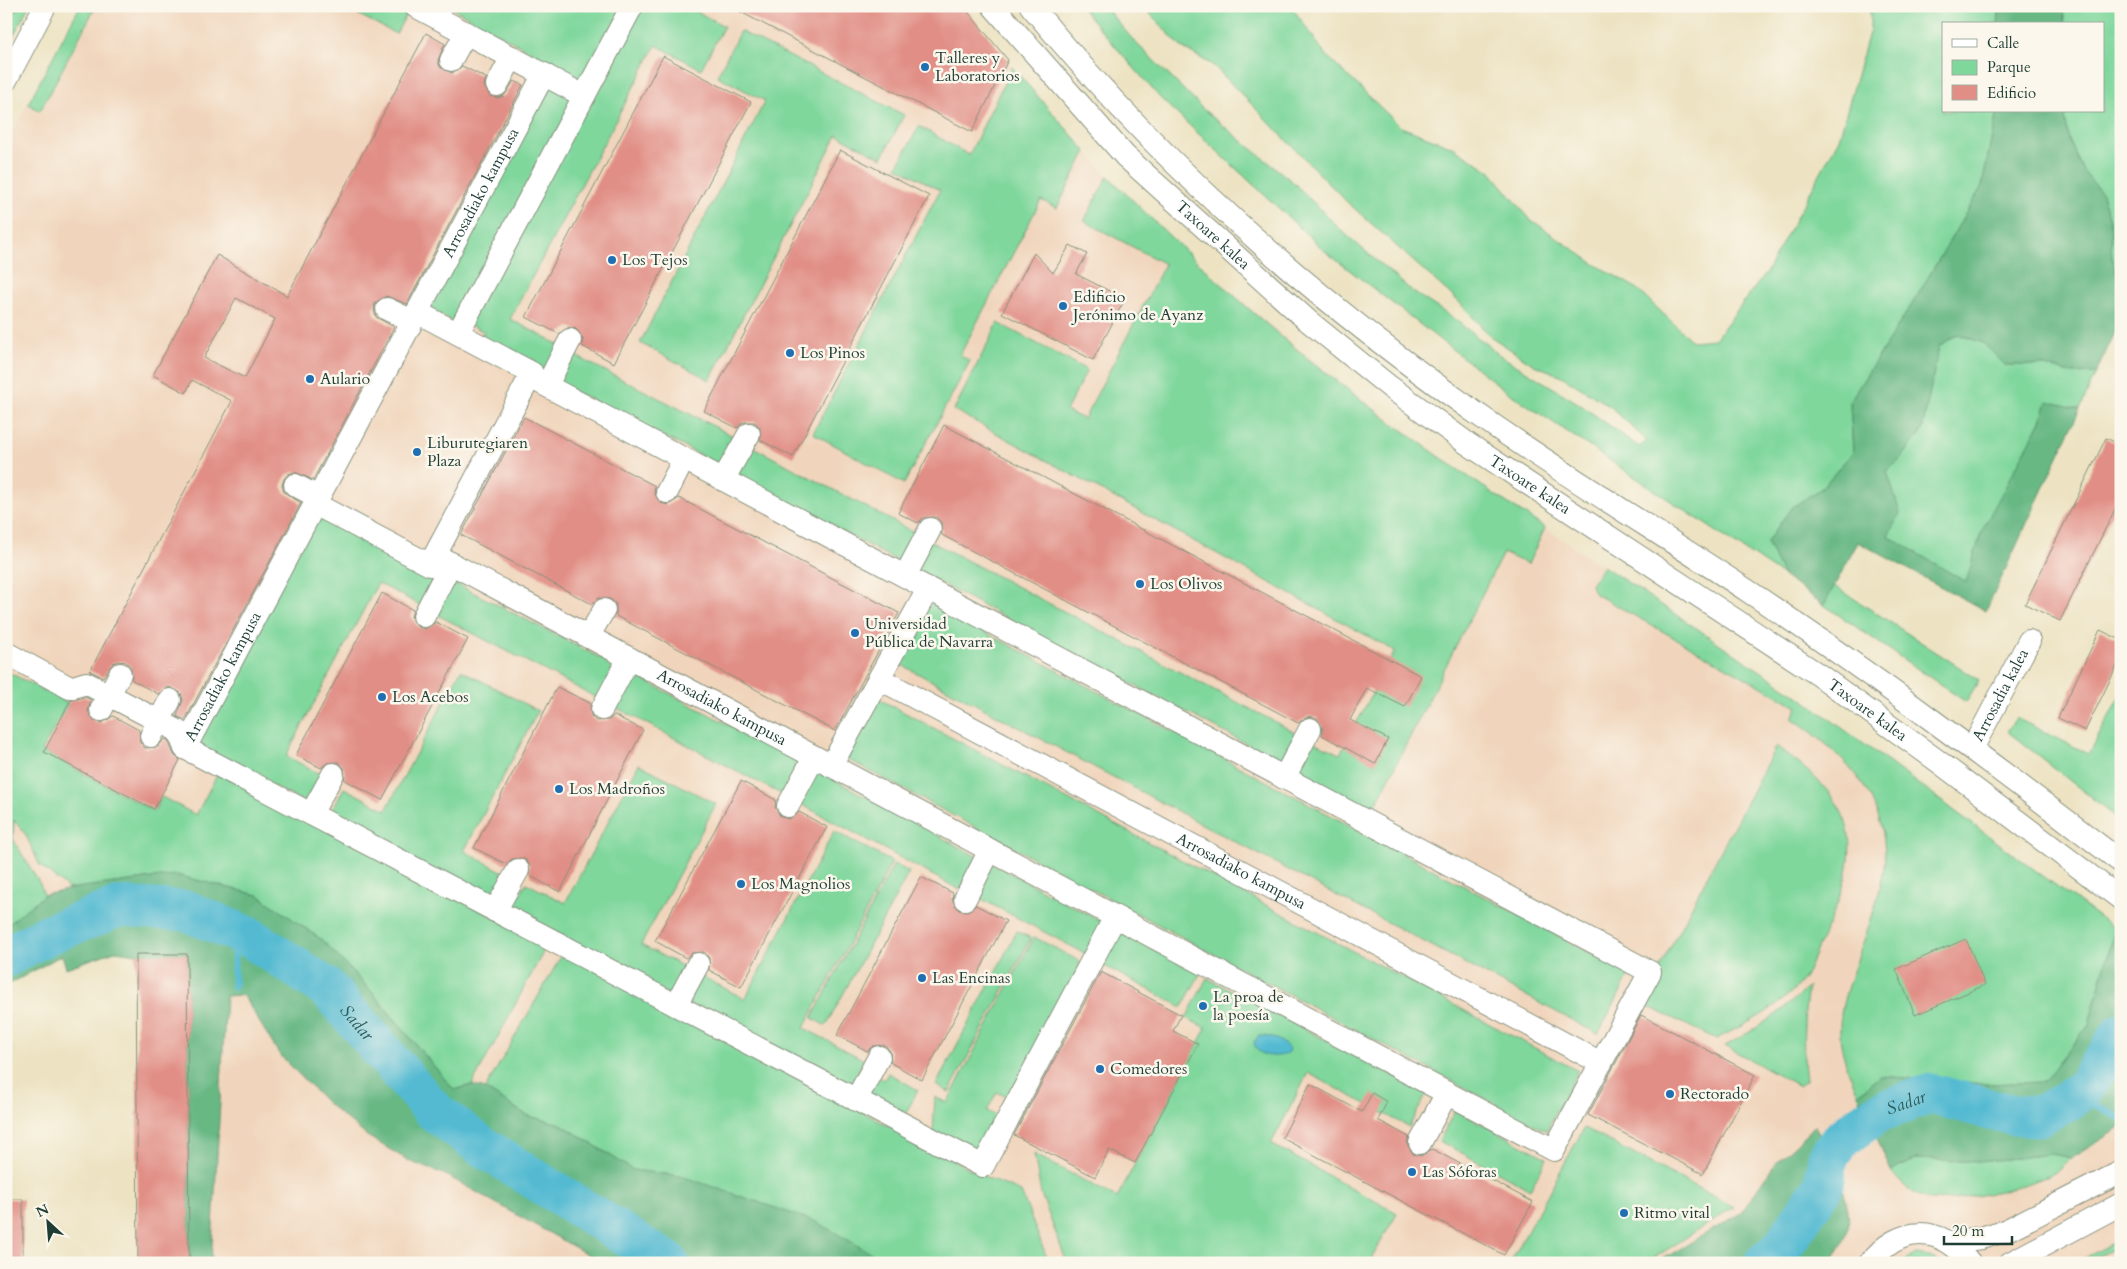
<svg xmlns="http://www.w3.org/2000/svg" width="2127" height="1269" font-family="Cardo,serif">
<style>
.built{fill:#f0d5bc}
.green{fill:#7fd79c;stroke:#4f8a68}
.forest{fill:#67b884;stroke:#437a5c}
.water{fill:#53bad1;stroke:#397c82}
.lines{fill:none;stroke-linecap:round;stroke-linejoin:round}
.stream{stroke:#53bad1;stroke-width:7}
.river{stroke:#53bad1;stroke-width:41}
.building{fill:#e18f86;fill-rule:evenodd}
.minor-casing{stroke:#86907c;stroke-width:24}
.minor{stroke:#fff;stroke-width:22}
.poi-dot{fill:#1f6fb2;stroke:#fbf7ec;stroke-width:2}
.labels{text-anchor:middle;dominant-baseline:central;stroke-width:5;stroke-linejoin:round;paint-order:stroke}
.poi-label{font-size:16px;fill:#1f3d34;stroke:#fbf7ec;text-anchor:start}
.street-label{font-size:16px;fill:#1f3d34;stroke:#fbf7ec}
.water-label{font-size:18px;font-style:italic;fill:#2c5c5b;stroke:#fbf7ec}
</style>
<rect width="100%" height="100%" fill="#fbf7ec"/>
<filter id="ink" filterUnits="userSpaceOnUse"><feTurbulence type="fractalNoise" baseFrequency=".02" numOctaves="2"/><feDisplacementMap in="SourceGraphic" scale="10" xChannelSelector="R" yChannelSelector="G"/><feConvolveMatrix kernelMatrix="1 2 1 2 8 2 1 2 1" color-interpolation-filters="sRGB"/></filter>
<filter id="wash" filterUnits="userSpaceOnUse"><feTurbulence type="fractalNoise" baseFrequency=".0096" numOctaves="4" result="noise"/><feDisplacementMap in="SourceGraphic" scale="20" xChannelSelector="R" yChannelSelector="G"/><feGaussianBlur stdDeviation="1.12" result="paint"/><feColorMatrix in="noise" values="0 0 0 0 0 0 0 0 0 0 0 0 0 0 0 0 0 1.4 0 .05"/><feComposite in="paint" operator="in"/></filter>
<g filter="url(#wash)">
<rect width="100%" height="100%" fill="#ede3c3"/>
<path class="built" d="M 80,6 L 963,6 L 1012,67 L 1108,176 L 1176,243 L 1238,299 L 1346,388 L 1477,483 L 1804,700 L 2121,935 L 2121,1263 L 189,1263 L 187,954 L 136,954 L 115,951 L 66,968 L 40,884 L 10,834 L 6,783 L 6,144 Z"/>
<path class="green" d="M 18,6 L 29,6 L 6,49 L 6,28 Z
M 80,6 L 96,6 L 40,111 L 28,104 Z
M 342,6 L 393,6 L 407,13 L 396,34 Z
M 448,6 L 624,6 L 583,81 Z
M 638,6 L 653,9 L 654,6 L 686,6 L 724,26 L 701,69 L 656,45 L 510,319 L 561,346 L 546,375 L 480,340 L 484,332 L 469,324 Z
M 1080,6 L 1104,6 L 1134,41 L 1204,110 L 1294,183 L 1343,232 L 1413,292 L 1453,318 L 1501,356 L 1578,403 L 1639,447 L 1647,441 L 1611,407 L 1560,375 L 1534,365 L 1490,336 L 1458,301 L 1346,201 L 1214,66 L 1180,46 L 1143,6 L 1291,6 L 1325,54 L 1401,127 L 1453,147 L 1490,171 L 1530,219 L 1593,263 L 1636,288 L 1692,341 L 1715,339 L 1766,273 L 1839,139 L 1870,29 L 1870,6 L 2000,6 L 1998,24 L 1943,24 L 1943,111 L 1997,111 L 1982,186 L 1916,298 L 1850,401 L 1853,452 L 1822,488 L 1791,508 L 1767,542 L 1783,576 L 1509,393 L 1326,252 L 1161,99 Z
M 2062,6 L 2119,6 L 2121,14 L 2121,284 L 2112,261 L 2110,220 L 2102,194 L 2083,172 L 2069,140 L 2064,111 L 2103,111 L 2103,24 L 2065,24 Z
M 740,31 L 904,115 L 882,158 L 837,135 L 710,380 L 640,343 L 765,101 L 717,76 Z
M 1012,67 L 1086,151 L 1057,208 L 1041,200 L 960,355 L 970,361 L 904,484 L 813,433 L 940,190 L 897,167 L 919,126 L 969,155 Z
M 547,84 L 576,100 L 457,324 L 428,308 Z
M 1108,176 C 1184,251 1262,325 1347,389 C 1411,438 1478,484 1545,528 L 1528,564 L 1503,553 L 1373,810 L 1293,770 L 1308,739 L 1340,754 L 1395,651 L 954,410 L 998,323 L 1087,370 L 1066,411 L 1084,419 L 1165,264 L 1084,221 Z
M 1958,334 L 1983,343 L 2005,365 L 2041,365 L 2074,374 L 2096,373 L 2080,409 L 2047,402 L 2041,420 L 1975,557 L 1967,583 L 1888,536 L 1887,471 L 1901,459 L 1922,430 L 1939,346 Z
M 570,353 L 737,438 L 722,466 L 555,381 Z
M 751,446 L 919,535 L 903,564 L 736,475 Z
M 316,510 L 437,573 L 420,605 L 378,583 L 286,756 L 326,777 L 311,806 L 193,744 Z
M 930,541 L 1296,733 L 1281,762 L 915,570 Z
M 1603,566 L 1804,700 L 2115,929 L 2089,1024 L 2044,1082 L 1985,1084 L 1880,1076 L 1858,1094 C 1850,1075 1840,1053 1840,1032 C 1839,1005 1851,978 1860,952 C 1868,928 1877,904 1882,879 C 1897,807 1847,756 1792,718 L 1798,707 L 1594,593 L 1591,585 Z
M 449,580 L 618,667 L 601,700 L 432,612 Z
M 1833,585 L 1979,680 L 1966,702 L 1824,605 Z
M 930,603 L 1630,974 L 1598,1034 L 898,663 Z
M 461,670 L 538,711 L 464,851 L 509,875 L 494,902 L 329,815 L 344,788 L 386,810 Z
M 6,671 L 68,703 L 42,751 L 154,811 L 162,797 L 196,815 L 218,773 L 547,945 L 472,1085 L 454,1090 L 371,991 L 322,940 L 258,895 L 176,875 L 69,889 L 40,866 L 26,835 L 14,820 L 13,839 L 40,884 L 44,895 L 6,926 Z
M 630,673 L 802,763 L 785,796 L 613,706 Z
M 2121,694 L 2121,821 L 2007,731 L 2016,718 L 2089,754 Z
M 879,699 L 1578,1071 L 1546,1131 L 847,759 Z
M 1776,746 C 1803,767 1832,787 1845,820 C 1861,862 1833,914 1816,951 C 1812,961 1808,974 1801,982 C 1778,1009 1746,1024 1716,1039 L 1641,1003 Z
M 639,764 L 716,804 L 641,945 L 688,969 L 673,998 L 510,912 L 526,883 L 565,903 Z
M 816,770 L 978,857 L 960,890 L 799,803 Z
M 834,831 L 892,862 L 804,1028 L 864,1060 L 849,1088 L 687,1003 L 701,976 L 745,999 Z
M 991,863 L 1103,922 L 1086,954 L 974,895 Z
M 894,864 L 909,872 L 826,1026 L 812,1018 Z
M 1112,928 L 1200,974 L 1182,1007 L 1095,961 Z
M 1017,931 L 1031,938 L 949,1092 L 936,1085 Z
M 1034,937 L 1081,962 L 1009,1098 L 997,1092 L 987,1111 L 999,1117 L 978,1157 L 933,1133 L 935,1097 L 947,1103 Z
M 563,953 L 983,1176 L 1021,1192 L 1049,1263 L 883,1263 L 881,1259 L 681,1176 L 633,1170 L 561,1124 L 528,1116 L 485,1089 Z
M 1207,978 L 1427,1093 L 1409,1127 L 1308,1073 L 1271,1144 L 1397,1213 L 1369,1263 L 1067,1263 L 1041,1194 L 1034,1154 L 1117,1198 L 1206,1028 L 1186,1018 Z
M 1808,987 C 1803,1020 1802,1049 1806,1081 L 1799,1086 L 1725,1046 C 1756,1029 1783,1012 1808,987 Z
M 888,1073 L 918,1090 L 903,1119 L 866,1098 L 877,1076 L 884,1080 Z
M 1455,1110 L 1547,1158 L 1530,1189 L 1439,1141 Z
M 1584,1128 L 1734,1207 L 1646,1263 L 1510,1263 Z
M 2052,1154 L 2071,1158 C 2066,1163 2060,1170 2054,1173 C 2030,1186 1943,1208 1920,1196 C 1909,1191 1898,1181 1891,1171 L 1917,1159 L 1978,1162 Z
M 2121,1239 L 2121,1245 L 2084,1263 L 2075,1263 Z
M 1916,1255 L 1930,1257 L 1941,1263 L 1899,1263 Z"/>
<path class="forest" d="M 2000,6 L 2062,6 L 2065,24 L 1998,24 Z
M 1997,111 L 2064,111 L 2069,140 L 2083,171 L 2102,194 L 2110,220 L 2112,261 L 2121,284 L 2121,320 L 2096,373 L 2074,374 L 2041,365 L 2005,365 L 1983,343 L 1958,334 L 1939,346 L 1922,430 L 1901,459 L 1887,471 L 1900,513 L 1888,536 L 1966,582 L 1982,530 L 2041,421 L 2047,401 L 2080,409 L 1986,611 L 1858,542 L 1824,605 L 1783,576 L 1767,542 L 1791,508 L 1822,488 L 1853,452 L 1850,401 L 1916,298 L 1982,186 Z
M 176,875 L 258,895 L 322,940 L 371,991 L 454,1090 L 472,1085 L 485,1089 L 528,1116 L 561,1124 L 633,1170 L 681,1176 L 817,1222 L 881,1259 L 883,1263 L 603,1263 L 444,1174 L 411,1162 L 367,1136 L 328,1104 L 279,1054 L 243,995 L 226,996 L 211,1263 L 189,1263 L 187,954 L 136,954 L 115,951 L 66,968 L 62,955 L 6,986 L 6,926 L 44,895 L 76,888 Z
M 2115,929 L 2121,935 L 2121,1127 L 2071,1158 L 2052,1154 L 1978,1162 L 1917,1159 L 1891,1171 L 1858,1094 L 1880,1076 L 1985,1084 L 2044,1082 L 2089,1024 Z
M 1815,1126 C 1828,1154 1853,1198 1848,1229 C 1846,1240 1836,1255 1829,1263 L 1656,1263 L 1741,1213 L 1775,1164 Z"/>
<path class="water" d="M 1259,1036 C 1271,1036 1281,1039 1289,1049 L 1287,1054 C 1275,1058 1256,1057 1254,1042 Z"/>
<g class="lines">
<path class="stream" d="M 234,931 L 234,986
M 2068,1101 C 2089,1102 2104,1107 2121,1119"/>
<g class="river">
<path id="s1" d="M 6,957 L 47,935 L 119,907 L 187,911 L 251,938 L 327,988 L 434,1111 L 480,1145 L 669,1263"/>
<path id="s2" d="M 1764,1263 L 1778,1253 L 1824,1185 L 1828,1157 L 1842,1138 L 1879,1112 L 1930,1094 L 2014,1115 L 2039,1116 L 2068,1101 L 2086,1085 L 2121,1034"/>
</g>
</g>
<g id="blocks">
<path class="building" d="M 729,6 L 963,6 L 1008,60 L 972,132 Z
M 426,33 L 445,44 L 438,60 L 440,67 L 452,73 L 462,66 L 486,78 L 484,86 L 490,96 L 497,98 L 504,96 L 514,81 L 523,85 L 407,304 L 386,296 L 375,303 L 374,310 L 376,317 L 394,327 L 313,480 L 295,472 L 288,474 L 284,479 L 282,485 L 284,492 L 301,503 L 185,720 L 177,716 L 183,700 L 181,693 L 169,687 L 158,694 L 132,680 L 131,667 L 126,662 L 119,661 L 113,663 L 103,677 L 90,671 L 232,401 L 192,380 L 186,393 L 153,375 L 217,255 L 287,296 ZM 236,298 L 275,319 L 245,378 L 204,358 Z
M 663,56 L 751,102 L 614,363 L 582,346 L 583,339 L 576,329 L 569,327 L 559,334 L 526,317 Z
M 840,150 L 929,196 L 793,457 L 760,440 L 760,428 L 755,422 L 743,422 L 737,428 L 704,411 Z
M 1070,245 L 1087,254 L 1076,274 L 1125,299 L 1093,360 L 1002,313 L 1034,253 L 1053,273 Z
M 524,417 L 655,486 L 654,493 L 661,503 L 668,505 L 679,498 L 899,613 L 835,731 L 616,616 L 616,604 L 610,599 L 598,598 L 592,604 L 461,535 Z
M 944,425 L 1421,676 L 1405,707 L 1367,688 L 1350,720 L 1388,739 L 1375,764 L 1322,735 L 1323,728 L 1317,718 L 1309,716 L 1298,723 L 942,535 L 941,522 L 936,517 L 923,518 L 918,523 L 898,513 Z
M 2106,438 L 2121,445 L 2121,497 L 2060,621 L 2025,604 Z
M 382,593 L 413,610 L 411,617 L 418,627 L 425,629 L 436,622 L 468,639 L 382,800 L 345,780 L 344,768 L 339,762 L 327,763 L 321,768 L 296,755 Z
M 2100,630 L 2121,640 L 2121,658 L 2085,731 L 2058,718 Z
M 557,687 L 590,703 L 591,716 L 596,721 L 609,720 L 614,715 L 643,730 L 560,892 L 530,876 L 529,864 L 524,858 L 512,859 L 506,864 L 474,848 Z
M 85,697 L 91,700 L 88,711 L 94,721 L 102,723 L 113,716 L 139,730 L 140,743 L 145,748 L 158,747 L 164,739 L 168,740 L 174,755 L 180,760 L 154,809 L 44,752 L 70,701 Z
M 741,781 L 776,800 L 775,807 L 781,817 L 789,819 L 799,812 L 827,827 L 741,987 L 709,970 L 709,958 L 704,952 L 692,953 L 686,958 L 655,941 Z
M 921,877 L 953,893 L 952,900 L 959,910 L 966,912 L 976,905 L 1006,921 L 922,1080 L 891,1063 L 890,1051 L 885,1045 L 873,1046 L 867,1051 L 837,1035 Z
M 1966,939 L 1985,985 L 1915,1015 L 1896,969 Z
M 136,954 L 187,954 L 189,1263 L 138,1263 Z
M 1101,972 L 1181,1015 L 1173,1031 L 1198,1044 L 1135,1163 L 1109,1150 L 1095,1177 L 1014,1135 Z
M 1641,1015 L 1755,1075 L 1703,1174 L 1588,1115 Z
M 1310,1084 L 1362,1112 L 1372,1093 L 1387,1102 L 1378,1120 L 1409,1137 L 1407,1144 L 1413,1154 L 1421,1156 L 1432,1149 L 1533,1202 L 1504,1255 L 1282,1138 Z
M 6,1199 L 23,1199 L 23,1263 L 6,1263 Z"/>
</g>
</g>
<g filter="url(#ink)">
<use href="#blocks" fill-opacity="0" stroke="#86907c" stroke-width="1"/>
<g class="lines">
<defs>
<g id="minor">
<path d="M 415,6 L 584,96"/>
<path id="s3" d="M 993,6 L 1125,156 L 1307,320 L 1390,387 L 1468,444 L 1819,675 L 1935,759 L 2121,899"/>
<path d="M 1031,6 C 1158,161 1310,296 1473,411 C 1562,474 1657,531 1748,591 C 1876,676 1999,769 2121,862"/>
<path d="M 451,60 L 466,33"/>
<path d="M 6,80 L 45,6"/>
<path d="M 497,85 L 512,57"/>
<path d="M 387,309 L 412,321"/>
<path d="M 458,333 L 632,6"/>
<path d="M 547,385 L 570,340"/>
<path d="M 723,480 L 749,434"/>
<path d="M 295,485 L 318,497"/>
<path d="M 667,492 L 684,459"/>
<path id="s4" d="M 315,504 L 430,565 L 435,555 L 1554,1150 L 1650,972 L 530,377 L 532,373 L 417,312"/>
<path d="M 435,555 L 530,377"/>
<path d="M 905,576 L 930,529"/>
<path d="M 424,616 L 451,563"/>
<path d="M 588,637 L 604,610"/>
<path d="M 6,653 L 70,688 L 86,683 L 178,731 L 185,748"/>
<path id="s5" d="M 880,679 L 1601,1063"/>
<path d="M 602,709 L 629,658"/>
<path d="M 101,710 L 120,674"/>
<path d="M 151,736 L 170,700"/>
<path d="M 185,748 L 983,1166 L 1115,917"/>
<path id="s6" d="M 185,748 L 544,74"/>
<path id="s7" d="M 1972,749 L 2029,641"/>
<path d="M 831,766 L 928,589"/>
<path d="M 1284,778 L 1310,729"/>
<path d="M 788,806 L 814,757"/>
<path d="M 311,814 L 333,774"/>
<path d="M 965,899 L 990,850"/>
<path d="M 495,911 L 518,870"/>
<path d="M 676,1005 L 698,964"/>
<path d="M 856,1100 L 879,1057"/>
<path d="M 1420,1143 L 1447,1093"/>
<path d="M 1950,1242 L 1981,1238 L 2007,1230 L 2121,1172"/>
<path d="M 1870,1263 C 1899,1225 1941,1224 1970,1263"/>
<path d="M 2010,1263 L 2121,1204"/>
</g>
</defs>
<use href="#minor" class="minor-casing"/>
<use href="#minor" class="minor"/>
</g>
</g>
<g class="poi-dot">
<circle cx="925" cy="67" r="5"/>
<circle cx="612" cy="260" r="5"/>
<circle cx="1063" cy="306" r="5"/>
<circle cx="790" cy="353" r="5"/>
<circle cx="310" cy="379" r="5"/>
<circle cx="417" cy="452" r="5"/>
<circle cx="1140" cy="584" r="5"/>
<circle cx="855" cy="633" r="5"/>
<circle cx="382" cy="697" r="5"/>
<circle cx="559" cy="789" r="5"/>
<circle cx="741" cy="884" r="5"/>
<circle cx="922" cy="978" r="5"/>
<circle cx="1203" cy="1006" r="5"/>
<circle cx="1100" cy="1069" r="5"/>
<circle cx="1670" cy="1094" r="5"/>
<circle cx="1412" cy="1172" r="5"/>
<circle cx="1624" cy="1213" r="5"/>
</g>
<g class="labels">
<g class="poi-label">
<text x="935" y="58">Talleres y<tspan x="935" dy="18">Laboratorios</tspan></text>
<text x="622" y="260">Los Tejos</text>
<text x="1073" y="297">Edificio<tspan x="1073" dy="18">Jerónimo de Ayanz</tspan></text>
<text x="800" y="353">Los Pinos</text>
<text x="320" y="379">Aulario</text>
<text x="427" y="443">Liburutegiaren<tspan x="427" dy="18">Plaza</tspan></text>
<text x="1150" y="584">Los Olivos</text>
<text x="865" y="624">Universidad<tspan x="865" dy="18">Pública de Navarra</tspan></text>
<text x="392" y="697">Los Acebos</text>
<text x="569" y="789">Los Madroños</text>
<text x="751" y="884">Los Magnolios</text>
<text x="932" y="978">Las Encinas</text>
<text x="1213" y="997">La proa de<tspan x="1213" dy="18">la poesía</tspan></text>
<text x="1110" y="1069">Comedores</text>
<text x="1680" y="1094">Rectorado</text>
<text x="1422" y="1172">Las Sóforas</text>
<text x="1634" y="1213">Ritmo vital</text>
</g>
<g class="street-label">
<text stroke="none"><textPath href="#s6" startOffset="629">Arrosadiako kampusa</textPath></text>
<text stroke="none"><textPath href="#s3" startOffset="318">Taxoare kalea</textPath></text>
<text stroke="none"><textPath href="#s3" startOffset="722">Taxoare kalea</textPath></text>
<text stroke="none"><textPath href="#s6" startOffset="81">Arrosadiako kampusa</textPath></text>
<text stroke="none"><textPath href="#s7" startOffset="61">Arrosadia kalea</textPath></text>
<text stroke="none"><textPath href="#s4" startOffset="466">Arrosadiako kampusa</textPath></text>
<text stroke="none"><textPath href="#s3" startOffset="1128">Taxoare kalea</textPath></text>
<text stroke="none"><textPath href="#s5" startOffset="409">Arrosadiako kampusa</textPath></text>
</g>
<g class="water-label">
<text stroke="none"><textPath href="#s1" startOffset="398">Sadar</textPath></text>
<text stroke="none"><textPath href="#s2" startOffset="225">Sadar</textPath></text>
</g>
</g>
<rect width="2127" height="1269" fill="none" stroke="#fbf7ec" stroke-width="25"/>
<rect x="1942" y="22" width="162" height="90" fill="#fbf7ec" stroke="#a3ada2"/>
<rect x="1952" y="39" width="25" height="8" fill="#ffffff" stroke="#a3ada2"/>
<text x="1987" y="48" font-size="15" fill="#1f3d34">Calle</text>
<rect x="1952" y="60" width="25" height="15" fill="#7fd79c" stroke="#a3ada2"/>
<text x="1987" y="72" font-size="15" fill="#1f3d34">Parque</text>
<rect x="1952" y="85" width="25" height="15" fill="#e18f86" stroke="#a3ada2"/>
<text x="1987" y="98" font-size="15" fill="#1f3d34">Edificio</text>
<g transform="translate(48 1222) rotate(334)" stroke="#fbf7ec" stroke-width="4" paint-order="stroke">
<path d="M0-4L9 19L0 12L-9 19Z" fill="#1f3d34"/>
<text y="-8" font-size="14" font-weight="bold" text-anchor="middle" fill="#1f3d34">N</text>
</g>
<path d="M1944 1236v8h68v-8" fill="none" stroke="#1f3d34" stroke-width="2.5"/>
<text x="1952" y="1236" font-size="15" fill="#1f3d34" stroke="#fbf7ec" stroke-width="4" paint-order="stroke">20 m</text>
</svg>
